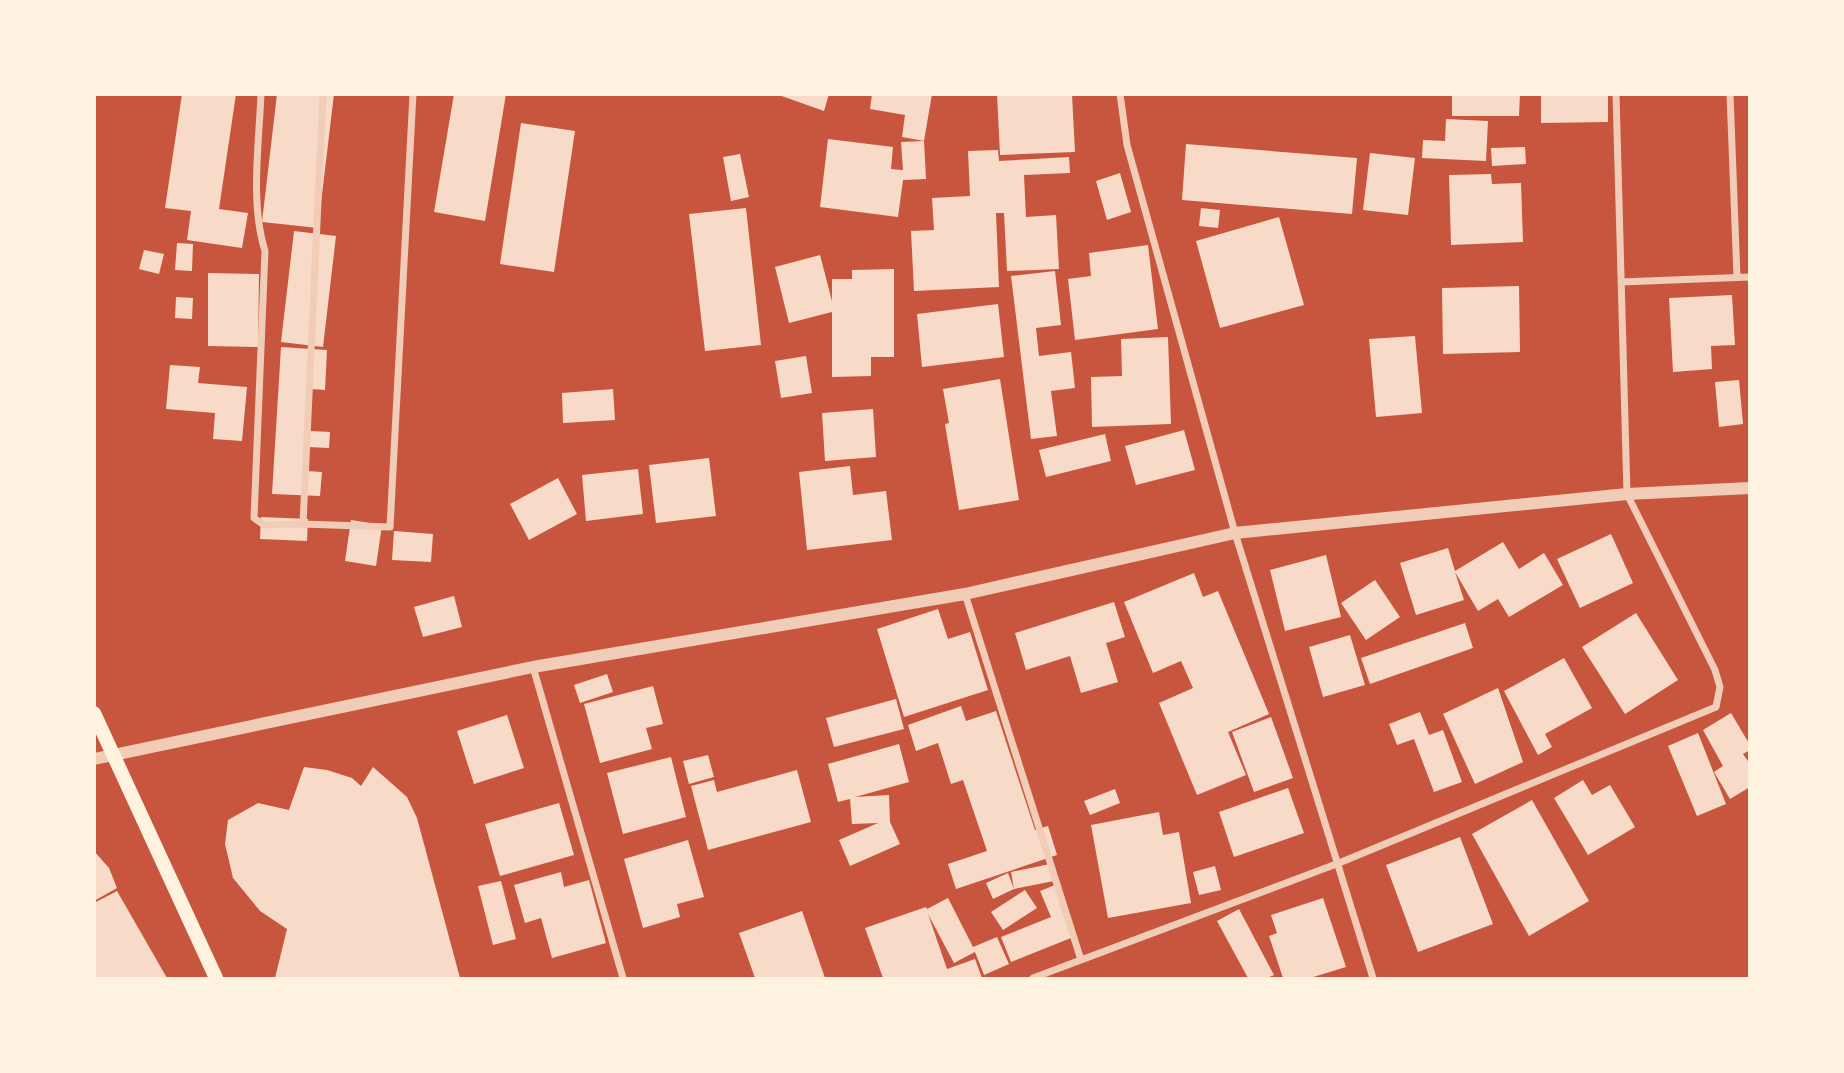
<svg xmlns="http://www.w3.org/2000/svg" width="1844" height="1073" font-family="Mulish,sans-serif">
<style>
.building{fill:#f7dbc8}
.lines{fill:none;stroke-linecap:round;stroke-linejoin:round}
.minor{stroke:#f1ccb7;stroke-width:7}
.tertiary{stroke:#f1ccb7;stroke-width:12}
.secondary{stroke:#fff3e0;stroke-width:14}
</style>
<rect width="100%" height="100%" fill="#c8553d"/>
<path class="building" d="M 182,94 L 236,94 L 219,209 L 248,213 L 242,248 L 187,240 L 191,211 L 165,208 Z
M 277,94 L 334,94 L 318,228 L 262,222 Z
M 454,94 L 506,94 L 485,221 L 434,212 Z
M 776,94 L 829,94 L 824,111 Z
M 872,94 L 932,94 L 924,141 L 926,179 L 903,180 L 898,217 L 820,207 L 828,139 L 893,147 L 891,169 L 903,170 L 901,142 L 924,141 L 902,137 L 905,115 L 870,109 Z
M 997,94 L 1072,94 L 1075,152 L 1000,155 Z
M 1452,94 L 1520,94 L 1519,116 L 1452,116 Z
M 1541,94 L 1608,94 L 1608,122 L 1541,123 Z
M 1446,119 L 1488,121 L 1486,161 L 1422,158 L 1423,140 L 1445,141 Z
M 521,123 L 575,131 L 554,272 L 500,264 Z
M 1186,144 L 1357,158 L 1352,214 L 1182,200 Z
M 1525,147 L 1526,164 L 1492,166 L 1491,148 Z
M 998,150 L 999,161 L 1069,157 L 1070,173 L 1024,175 L 1026,217 L 1056,215 L 1059,269 L 1007,271 L 1004,213 L 996,213 L 999,287 L 914,291 L 911,231 L 934,230 L 932,198 L 970,196 L 968,151 Z
M 1370,153 L 1415,158 L 1408,215 L 1363,210 Z
M 740,154 L 749,197 L 731,201 L 723,157 Z
M 1120,173 L 1131,212 L 1107,220 L 1096,181 Z
M 1491,174 L 1492,184 L 1521,183 L 1523,242 L 1451,245 L 1449,175 Z
M 746,208 L 761,345 L 705,351 L 689,214 Z
M 1201,208 L 1220,210 L 1218,228 L 1199,226 Z
M 1279,217 L 1304,305 L 1220,328 L 1196,241 Z
M 294,231 L 336,236 L 323,347 L 281,342 Z
M 177,243 L 193,244 L 192,271 L 175,270 Z
M 1148,245 L 1158,329 L 1075,340 L 1068,279 L 1091,276 L 1089,253 Z
M 144,250 L 164,254 L 159,274 L 139,269 Z
M 820,255 L 832,301 L 832,279 L 852,279 L 852,270 L 894,269 L 894,357 L 871,357 L 871,376 L 832,377 L 832,312 L 789,323 L 775,267 Z
M 1055,271 L 1061,325 L 1036,328 L 1039,356 L 1071,352 L 1075,388 L 1051,391 L 1057,436 L 1031,439 L 1011,276 Z
M 208,273 L 259,274 L 258,347 L 208,346 Z
M 1519,286 L 1520,352 L 1443,354 L 1442,288 Z
M 1732,295 L 1735,345 L 1711,346 L 1712,369 L 1673,372 L 1669,298 Z
M 176,297 L 193,298 L 192,319 L 175,318 Z
M 998,304 L 1004,357 L 922,367 L 917,314 Z
M 1415,336 L 1422,413 L 1376,417 L 1369,339 Z
M 1168,337 L 1171,424 L 1092,427 L 1091,377 L 1122,376 L 1121,339 Z
M 281,347 L 327,350 L 325,390 L 312,389 L 310,431 L 330,432 L 329,448 L 308,447 L 307,471 L 322,472 L 320,496 L 272,494 Z
M 806,356 L 812,393 L 781,398 L 775,361 Z
M 170,365 L 200,367 L 198,383 L 247,387 L 242,441 L 213,439 L 215,413 L 166,409 Z
M 1000,379 L 1019,500 L 959,510 L 945,424 L 949,423 L 943,389 Z
M 1739,380 L 1743,424 L 1719,427 L 1715,382 Z
M 613,389 L 615,420 L 563,423 L 562,393 Z
M 873,409 L 876,457 L 825,461 L 822,413 Z
M 1184,430 L 1195,470 L 1136,485 L 1125,446 Z
M 1105,434 L 1111,461 L 1046,477 L 1039,450 Z
M 709,458 L 716,516 L 656,523 L 649,465 Z
M 850,466 L 853,495 L 886,491 L 892,540 L 807,550 L 799,472 Z
M 638,469 L 643,514 L 586,521 L 582,475 Z
M 558,478 L 577,514 L 529,540 L 510,504 Z
M 261,517 L 308,519 L 307,541 L 260,539 Z
M 351,520 L 382,525 L 376,566 L 345,561 Z
M 394,531 L 433,534 L 431,562 L 392,560 Z
M 1611,534 L 1633,583 L 1580,608 L 1557,559 Z
M 1503,542 L 1519,569 L 1544,553 L 1563,585 L 1509,617 L 1498,599 L 1478,611 L 1455,572 L 1464,600 L 1416,615 L 1400,563 L 1448,548 L 1455,571 Z
M 1326,555 L 1341,617 L 1285,631 L 1270,570 Z
M 1194,573 L 1203,597 L 1218,591 L 1269,714 L 1228,732 L 1246,775 L 1197,795 L 1159,703 L 1193,688 L 1181,661 L 1153,673 L 1124,602 Z
M 1375,580 L 1400,617 L 1366,640 L 1341,603 Z
M 454,596 L 462,627 L 423,637 L 414,607 Z
M 1114,602 L 1125,637 L 1106,643 L 1118,682 L 1081,693 L 1070,656 L 1026,670 L 1015,633 Z
M 938,609 L 948,639 L 970,632 L 988,690 L 904,717 L 877,629 Z
M 1636,613 L 1678,680 L 1625,714 L 1582,647 Z
M 1465,623 L 1473,648 L 1370,684 L 1361,658 Z
M 1350,635 L 1365,685 L 1323,697 L 1309,647 Z
M 1564,658 L 1592,708 L 1545,734 L 1552,747 L 1538,755 L 1504,691 Z
M 607,674 L 613,692 L 580,703 L 574,685 Z
M 653,686 L 663,724 L 646,728 L 652,749 L 600,763 L 584,704 Z
M 1498,688 L 1523,762 L 1475,784 L 1443,714 Z
M 896,699 L 904,729 L 834,747 L 826,718 Z
M 961,706 L 966,721 L 996,711 L 1035,830 L 1048,826 L 1057,855 L 956,889 L 948,864 L 987,851 L 963,780 L 951,784 L 938,743 L 916,751 L 908,725 Z
M 1420,712 L 1429,735 L 1443,730 L 1462,782 L 1434,792 L 1414,739 L 1397,745 L 1389,724 Z
M 1731,713 L 1750,745 L 1750,750 L 1743,754 L 1750,764 L 1750,787 L 1730,799 L 1714,772 L 1723,766 L 1703,730 Z
M 507,715 L 524,768 L 474,784 L 457,731 Z
M 1271,717 L 1293,778 L 1254,792 L 1232,732 Z
M 1698,733 L 1726,804 L 1697,816 L 1668,746 Z
M 899,744 L 909,782 L 855,797 L 889,795 L 890,822 L 900,844 L 850,866 L 839,840 L 878,823 L 852,824 L 850,799 L 838,802 L 828,764 Z
M 708,755 L 714,777 L 689,784 L 683,761 Z
M 671,757 L 686,817 L 623,834 L 607,773 Z
M 304,767 L 327,770 L 352,778 L 361,786 L 373,767 L 407,797 L 417,818 L 460,978 L 275,978 L 287,929 L 260,911 L 233,878 L 225,844 L 228,820 L 258,803 L 289,810 Z
M 797,770 L 811,822 L 708,850 L 691,786 L 714,780 L 717,792 Z
M 1583,780 L 1592,795 L 1610,785 L 1635,827 L 1588,855 L 1554,798 Z
M 1288,788 L 1304,833 L 1234,857 L 1219,812 Z
M 1115,789 L 1120,803 L 1090,815 L 1084,801 Z
M 1532,800 L 1589,901 L 1529,936 L 1472,834 Z
M 559,803 L 574,855 L 500,876 L 485,824 Z
M 1159,812 L 1163,835 L 1179,832 L 1191,903 L 1108,918 L 1091,825 Z
M 1460,837 L 1493,924 L 1418,952 L 1386,865 Z
M 688,840 L 704,897 L 677,904 L 680,917 L 643,928 L 624,859 Z
M 94,851 L 109,868 L 117,888 L 94,901 Z
M 1050,864 L 1054,881 L 1014,889 L 1011,872 Z
M 1215,866 L 1221,890 L 1199,895 L 1193,872 Z
M 561,872 L 564,887 L 589,880 L 606,943 L 552,958 L 541,918 L 525,923 L 514,885 Z
M 1008,873 L 1014,889 L 993,899 L 986,883 Z
M 501,881 L 516,939 L 493,945 L 478,886 Z
M 1055,885 L 1076,936 L 1011,962 L 1001,937 L 1051,917 L 1040,891 Z
M 1025,890 L 1037,908 L 1003,930 L 991,912 Z
M 117,891 L 167,978 L 94,978 L 94,903 Z
M 948,898 L 973,947 L 997,937 L 1009,964 L 984,975 L 975,952 L 954,963 L 928,914 L 947,969 L 975,959 L 982,978 L 883,978 L 865,928 L 926,907 L 927,909 Z
M 1323,898 L 1346,967 L 1310,978 L 1283,978 L 1269,936 L 1277,933 L 1271,915 Z
M 1239,909 L 1274,975 L 1267,978 L 1248,978 L 1217,921 Z
M 802,911 L 825,978 L 755,978 L 739,933 Z"/>
<g class="lines">
<path class="minor" d="M 261,94 C 259,144 250,204 265,251 L 254,518 L 264,525 L 303,524
M 323,94 L 303,524 L 390,527 L 413,94
M 1120,94 L 1127,145 L 1235,533 L 1373,978
M 1730,94 L 1737,277
M 1621,282 L 1750,277
M 965,594 L 1081,960
M 533,667 L 623,978
M 1033,978 L 1339,863 L 1716,707 L 1720,687 L 1715,670 L 1627,494 L 1616,94"/>
<path class="tertiary" d="M 94,759 L 533,667 L 965,594 L 1235,533 L 1627,494 L 1750,488"/>
<path class="secondary" d="M 94,713 L 216,978"/>
</g>
<rect width="1844" height="1073" fill="none" stroke="#fff3e0" stroke-width="192"/>
</svg>
